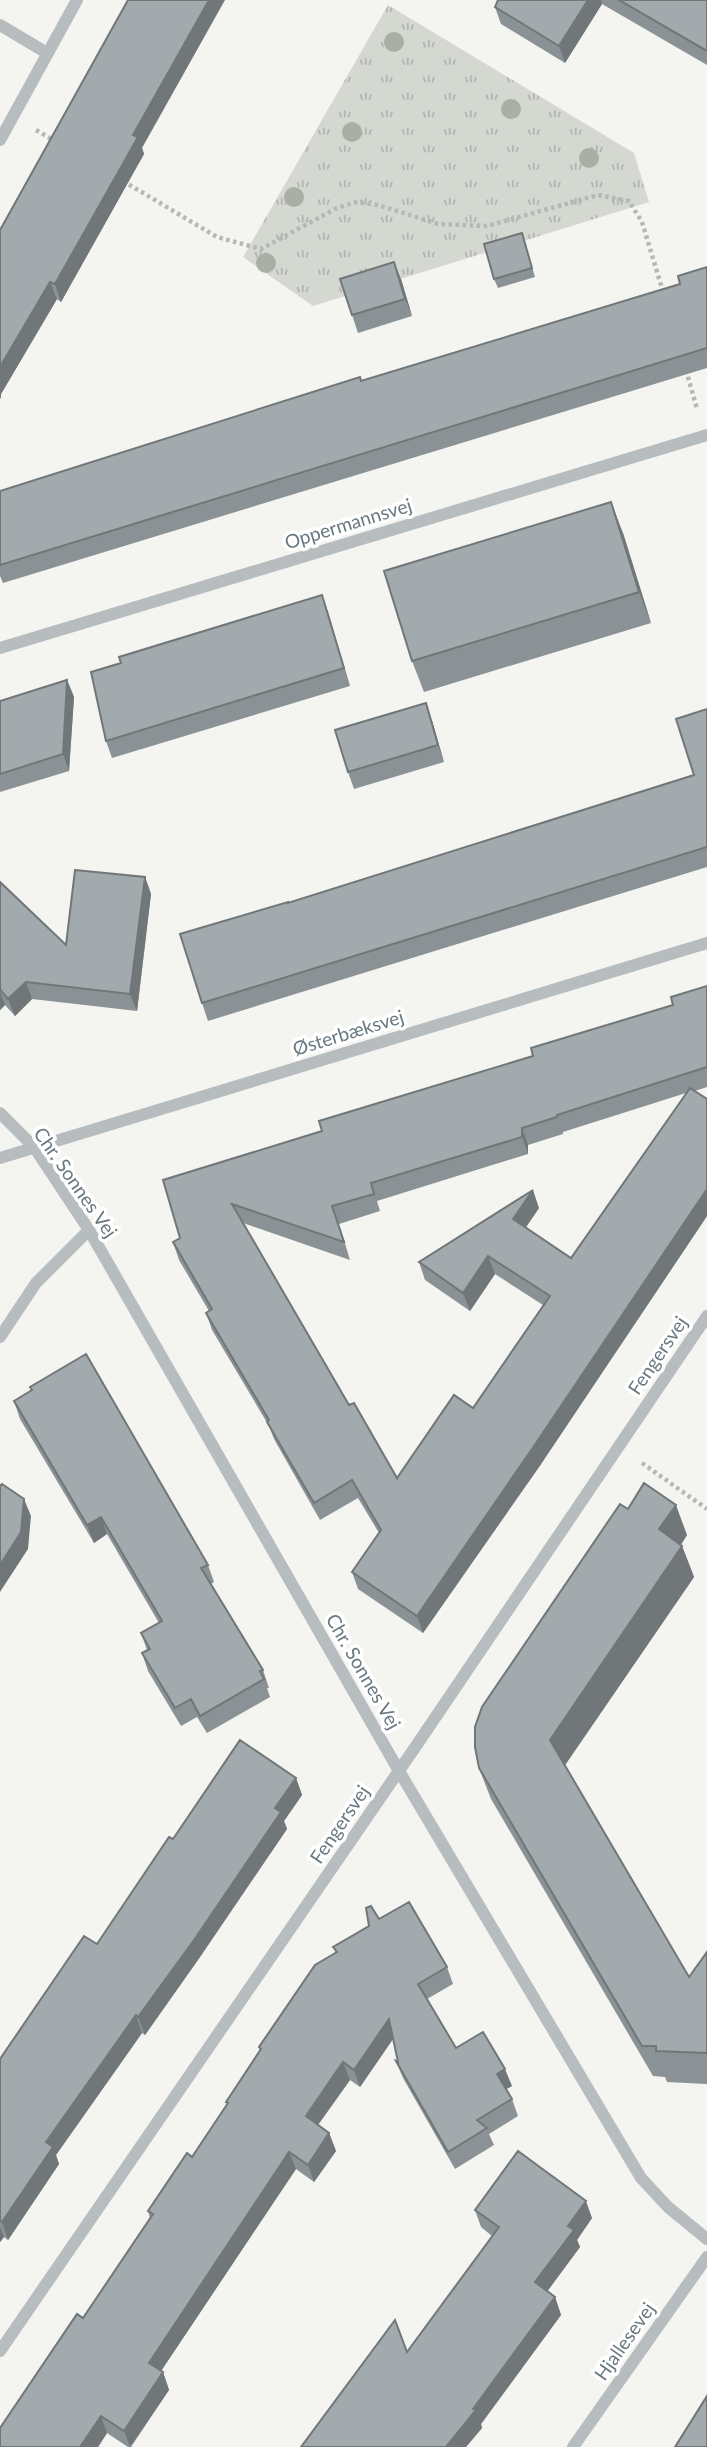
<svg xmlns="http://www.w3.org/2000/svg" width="707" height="2447" font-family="Lato,sans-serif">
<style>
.grass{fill:url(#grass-tufts)}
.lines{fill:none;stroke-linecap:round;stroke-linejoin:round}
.path{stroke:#b4b8b9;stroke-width:4.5;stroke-dasharray:3.5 3.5;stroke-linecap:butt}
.minor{stroke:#b7bdbf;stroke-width:12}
.tree{fill:#a9afa4}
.wall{fill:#8b9295;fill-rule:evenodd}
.shaded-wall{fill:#717779}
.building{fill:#a2aaad;stroke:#717779;stroke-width:2}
.labels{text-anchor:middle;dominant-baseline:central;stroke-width:7;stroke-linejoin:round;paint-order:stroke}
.street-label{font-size:19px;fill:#67787e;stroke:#fff}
</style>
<defs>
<pattern id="grass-tufts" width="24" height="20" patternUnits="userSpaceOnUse" patternTransform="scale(1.75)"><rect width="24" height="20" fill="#d5d8d1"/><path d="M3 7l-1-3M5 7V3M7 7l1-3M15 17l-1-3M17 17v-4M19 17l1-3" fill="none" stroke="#b1b4af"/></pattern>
</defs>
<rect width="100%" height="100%" fill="#f4f4f1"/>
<path class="grass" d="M 388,5 L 634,153 L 649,202 L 313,306 L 243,257 Z"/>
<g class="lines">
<path class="path" d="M 36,130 L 55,141
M 123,181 L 217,237 L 261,249 L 337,208 L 357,202 L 378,205 L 438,224 L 487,226 L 598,195 L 629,201 L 642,222 L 664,295
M 686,370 L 697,409
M 642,1463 L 707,1509"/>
<path class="minor" d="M 0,25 L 47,53
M 0,140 L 77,0
M 0,648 L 707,435
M 0,1113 L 34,1147 L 89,1230 L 399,1771 L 641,2178 L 668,2207 L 707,2239
M 0,1158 L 707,943
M 0,1337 L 36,1283 L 89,1230
M 0,2351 L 416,1746 L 707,1316
M 573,2447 L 707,2257"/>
</g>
<g class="tree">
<circle cx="394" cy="42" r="10"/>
<circle cx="511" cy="109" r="10"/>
<circle cx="352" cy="132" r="10"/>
<circle cx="589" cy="158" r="10"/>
<circle cx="294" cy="197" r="10"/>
<circle cx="266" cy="263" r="10"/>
</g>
<path class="wall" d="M 498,0 L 707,0 L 707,65 L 602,4 L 565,63 L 501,24 L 495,7 Z
M 142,148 L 144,154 L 61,302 L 57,299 L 1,394 L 1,397 L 0,399 L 0,230 Z
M 525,243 L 535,277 L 498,288 L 494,279 Z
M 707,267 L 707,368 L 3,583 L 0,576 L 0,491 L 680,284 Z
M 401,279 L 412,316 L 358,333 L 352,315 Z
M 623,533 L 651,623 L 424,692 L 412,661 Z
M 322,595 L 350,686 L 112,758 L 106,741 L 121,663 Z
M 67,680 L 74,697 L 69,771 L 0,792 L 0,701 Z
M 707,709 L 707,867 L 208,1021 L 202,1003 L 288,903 L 694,775 Z
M 432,721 L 444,762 L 354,789 L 348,772 Z
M 145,877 L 151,894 L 137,1011 L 32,999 L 15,1016 L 5,1005 L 0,1010 L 0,882 L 66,945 Z
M 707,986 L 707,1087 L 695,1091 L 707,1099 L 707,1216 L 539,1467 L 423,1633 L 358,1589 L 352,1572 L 379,1533 L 358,1498 L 320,1520 L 274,1439 L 269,1426 L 212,1330 L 206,1313 L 209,1311 L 179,1260 L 173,1242 L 180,1238 L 322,1131 L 673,1005 ZM 686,1093 L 571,1258 L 526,1227 L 539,1208 L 419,1262 L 425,1280 L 470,1311 L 495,1274 L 543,1305 L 473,1408 L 397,1478 L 349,1405 L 243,1223 L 350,1260 L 339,1224 L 380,1211 L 377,1201 L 528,1154 L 528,1145 L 563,1134 L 563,1132 Z
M 30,1387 L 208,1565 L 214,1582 L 211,1584 L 263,1670 L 269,1688 L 267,1688 L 270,1697 L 207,1733 L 197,1717 L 181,1726 L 148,1671 L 142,1653 L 147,1650 L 141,1633 L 159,1623 L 107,1534 L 94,1543 L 20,1419 L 14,1401 L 31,1391 Z
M 628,1509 L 687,1535 L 681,1545 L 682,1546 L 694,1577 L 565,1765 L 689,1977 L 707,1952 L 707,2084 L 667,2082 L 665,2077 L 653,2076 L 491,1799 L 479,1768 Z
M 296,1778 L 302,1795 L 284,1821 L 287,1829 L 200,1957 L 145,2035 L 142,2033 L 56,2155 L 59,2164 L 8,2240 L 4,2237 L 0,2242 L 0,2059 L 97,1944 L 173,1839 Z
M 379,1919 L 447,1967 L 453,1984 L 427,1999 L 456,2048 L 512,2086 L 506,2089 L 512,2099 L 518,2116 L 489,2134 L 494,2145 L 455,2169 L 403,2078 L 396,2061 L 398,2062 L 393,2039 L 360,2087 L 350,2080 L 318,2125 L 329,2133 L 336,2151 L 314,2182 L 296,2169 L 161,2371 L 163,2372 L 169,2390 L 131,2447 L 128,2447 L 107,2433 L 98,2447 L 0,2447 L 83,2318 L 150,2218 L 148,2211 L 192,2157 L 227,2105 L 226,2102 L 260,2051 L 259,2047 L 336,1953 L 333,1947 Z
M 475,2210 L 592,2218 L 577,2240 L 580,2247 L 547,2291 L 555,2297 L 561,2315 L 481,2424 L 482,2428 L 466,2447 L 301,2447 L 407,2352 L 492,2236 L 481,2227 Z"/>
<path class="shaded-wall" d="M 209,0 L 225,0 L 142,148 L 144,154 L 61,302 L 55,284 L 133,135 Z
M 588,0 L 601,0 L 602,4 L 565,63 L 559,46 Z
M 394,262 L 401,279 L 412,316 L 405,299 Z
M 50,282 L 57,299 L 1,394 L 1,397 L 0,399 L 0,367 Z
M 611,502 L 623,533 L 651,623 L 639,592 Z
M 322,595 L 328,612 L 350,686 L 344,668 Z
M 67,680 L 74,697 L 69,771 L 63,754 Z
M 426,703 L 432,721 L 444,762 L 438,745 Z
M 145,877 L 151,894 L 137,1011 L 130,994 Z
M 26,982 L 32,999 L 15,1016 L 8,999 Z
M 0,991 L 5,1005 L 0,1010 Z
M 522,1128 L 528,1145 L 528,1154 L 522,1137 Z
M 707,1189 L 707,1216 L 539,1467 L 423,1633 L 417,1616 Z
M 533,1190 L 539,1208 L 520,1236 L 513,1219 Z
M 488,1256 L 495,1274 L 470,1311 L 463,1293 Z
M 24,1499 L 31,1516 L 28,1549 L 0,1592 L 0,1565 Z
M 676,1505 L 687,1535 L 670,1560 L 659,1529 Z
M 101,1517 L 107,1534 L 94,1543 L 87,1525 Z
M 682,1546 L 694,1577 L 561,1771 L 550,1740 Z
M 296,1778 L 302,1795 L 284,1821 L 287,1829 L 200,1957 L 145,2035 L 138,2017 Z
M 136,2015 L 142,2033 L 56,2155 L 59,2164 L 8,2240 L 2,2222 L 46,2142 Z
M 389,2019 L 395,2036 L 360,2087 L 354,2070 Z
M 343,2062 L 350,2080 L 312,2133 L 306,2116 Z
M 505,2069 L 512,2086 L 503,2091 L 497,2074 Z
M 329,2133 L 336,2151 L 314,2182 L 308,2165 Z
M 289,2152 L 296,2169 L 155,2380 L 149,2363 Z
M 586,2201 L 592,2218 L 577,2240 L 580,2247 L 541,2300 L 535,2282 L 568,2226 Z
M 0,2227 L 4,2237 L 0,2242 Z
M 555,2297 L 561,2315 L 481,2424 L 482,2428 L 466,2447 L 446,2447 Z
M 163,2372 L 169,2390 L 130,2447 L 124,2431 Z
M 101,2416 L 107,2433 L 98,2447 L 80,2447 Z"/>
<path class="building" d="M 128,0 L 209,0 L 133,135 L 138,137 L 55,284 L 50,282 L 0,367 L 0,230 Z
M 498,0 L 588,0 L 559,46 L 495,7 Z
M 619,0 L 707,0 L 707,51 Z
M 522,233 L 532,268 L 494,279 L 484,244 Z
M 394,262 L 405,299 L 352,315 L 340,279 Z
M 707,267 L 707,348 L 0,565 L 0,491 L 360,377 L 361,381 L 680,284 L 678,276 Z
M 611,502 L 639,592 L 412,661 L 384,571 Z
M 322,595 L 344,668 L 106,741 L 91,672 L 121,663 L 119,657 Z
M 67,680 L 63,754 L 0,774 L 0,701 Z
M 426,703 L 438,745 L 348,772 L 335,730 Z
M 707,709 L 707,847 L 202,1003 L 180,934 L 288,902 L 288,903 L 694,775 L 676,719 Z
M 75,870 L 145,877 L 130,994 L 26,982 L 8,999 L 0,989 L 0,882 L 66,945 Z
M 707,986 L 707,1067 L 557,1115 L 557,1117 L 522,1128 L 522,1137 L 371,1183 L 374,1194 L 332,1206 L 344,1242 L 232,1204 L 349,1405 L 354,1403 L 397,1478 L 454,1395 L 473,1408 L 550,1296 L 488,1256 L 463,1293 L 419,1262 L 533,1190 L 513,1219 L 571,1258 L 690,1088 L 707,1099 L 707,1189 L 532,1449 L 417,1616 L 352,1572 L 381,1530 L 352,1480 L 314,1503 L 267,1422 L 269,1420 L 206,1313 L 212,1309 L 173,1242 L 180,1238 L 163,1180 L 322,1131 L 319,1121 L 533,1056 L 531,1048 L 673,1005 L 671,997 Z
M 86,1354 L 208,1565 L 201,1568 L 263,1670 L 260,1671 L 264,1679 L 200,1716 L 191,1699 L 175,1708 L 142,1653 L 150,1649 L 141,1633 L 162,1621 L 101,1517 L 87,1525 L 14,1401 L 32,1390 L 30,1387 Z
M 644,1483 L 676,1505 L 659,1529 L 682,1546 L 550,1740 L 689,1977 L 707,1952 L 707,2053 L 656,2051 L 656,2046 L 642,2046 L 479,1768 L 475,1747 L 475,1727 L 482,1707 L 620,1504 L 628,1509 Z
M 2,1484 L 24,1499 L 21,1532 L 0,1565 L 0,1486 Z
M 240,1740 L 296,1778 L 275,1808 L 281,1812 L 194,1940 L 138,2017 L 136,2015 L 46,2142 L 53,2147 L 2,2222 L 0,2221 L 0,2059 L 84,1936 L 97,1944 L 169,1837 L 173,1839 Z
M 409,1902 L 447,1967 L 418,1984 L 456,2048 L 483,2032 L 505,2069 L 497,2074 L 512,2099 L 477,2120 L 487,2128 L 448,2152 L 396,2061 L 398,2062 L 389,2019 L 354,2070 L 343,2062 L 306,2116 L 329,2133 L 308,2165 L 289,2152 L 149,2363 L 163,2372 L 124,2431 L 101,2416 L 80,2447 L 0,2447 L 0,2428 L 77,2314 L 83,2318 L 153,2214 L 148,2211 L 187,2153 L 192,2157 L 228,2103 L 226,2102 L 261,2049 L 259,2047 L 315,1965 L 337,1952 L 333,1947 L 369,1926 L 366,1908 L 371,1906 L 379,1919 Z
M 518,2151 L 586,2201 L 568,2226 L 574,2230 L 535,2282 L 555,2297 L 473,2409 L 476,2410 L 446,2447 L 301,2447 L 395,2320 L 407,2352 L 499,2227 L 475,2210 Z
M 707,2396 L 707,2447 L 675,2447 Z"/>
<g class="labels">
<g class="street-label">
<text transform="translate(348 523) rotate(-17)">Oppermannsvej</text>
<text transform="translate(348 1032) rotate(-17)">Østerbæksvej</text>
<text transform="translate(76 1182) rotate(55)">Chr. Sonnes Vej</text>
<text transform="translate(657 1355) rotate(-56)">Fengersvej</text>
<text transform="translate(364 1671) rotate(60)">Chr. Sonnes Vej</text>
<text transform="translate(339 1824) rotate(-56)">Fengersvej</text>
<text transform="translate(624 2341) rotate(-55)">Hjallesevej</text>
</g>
</g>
</svg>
